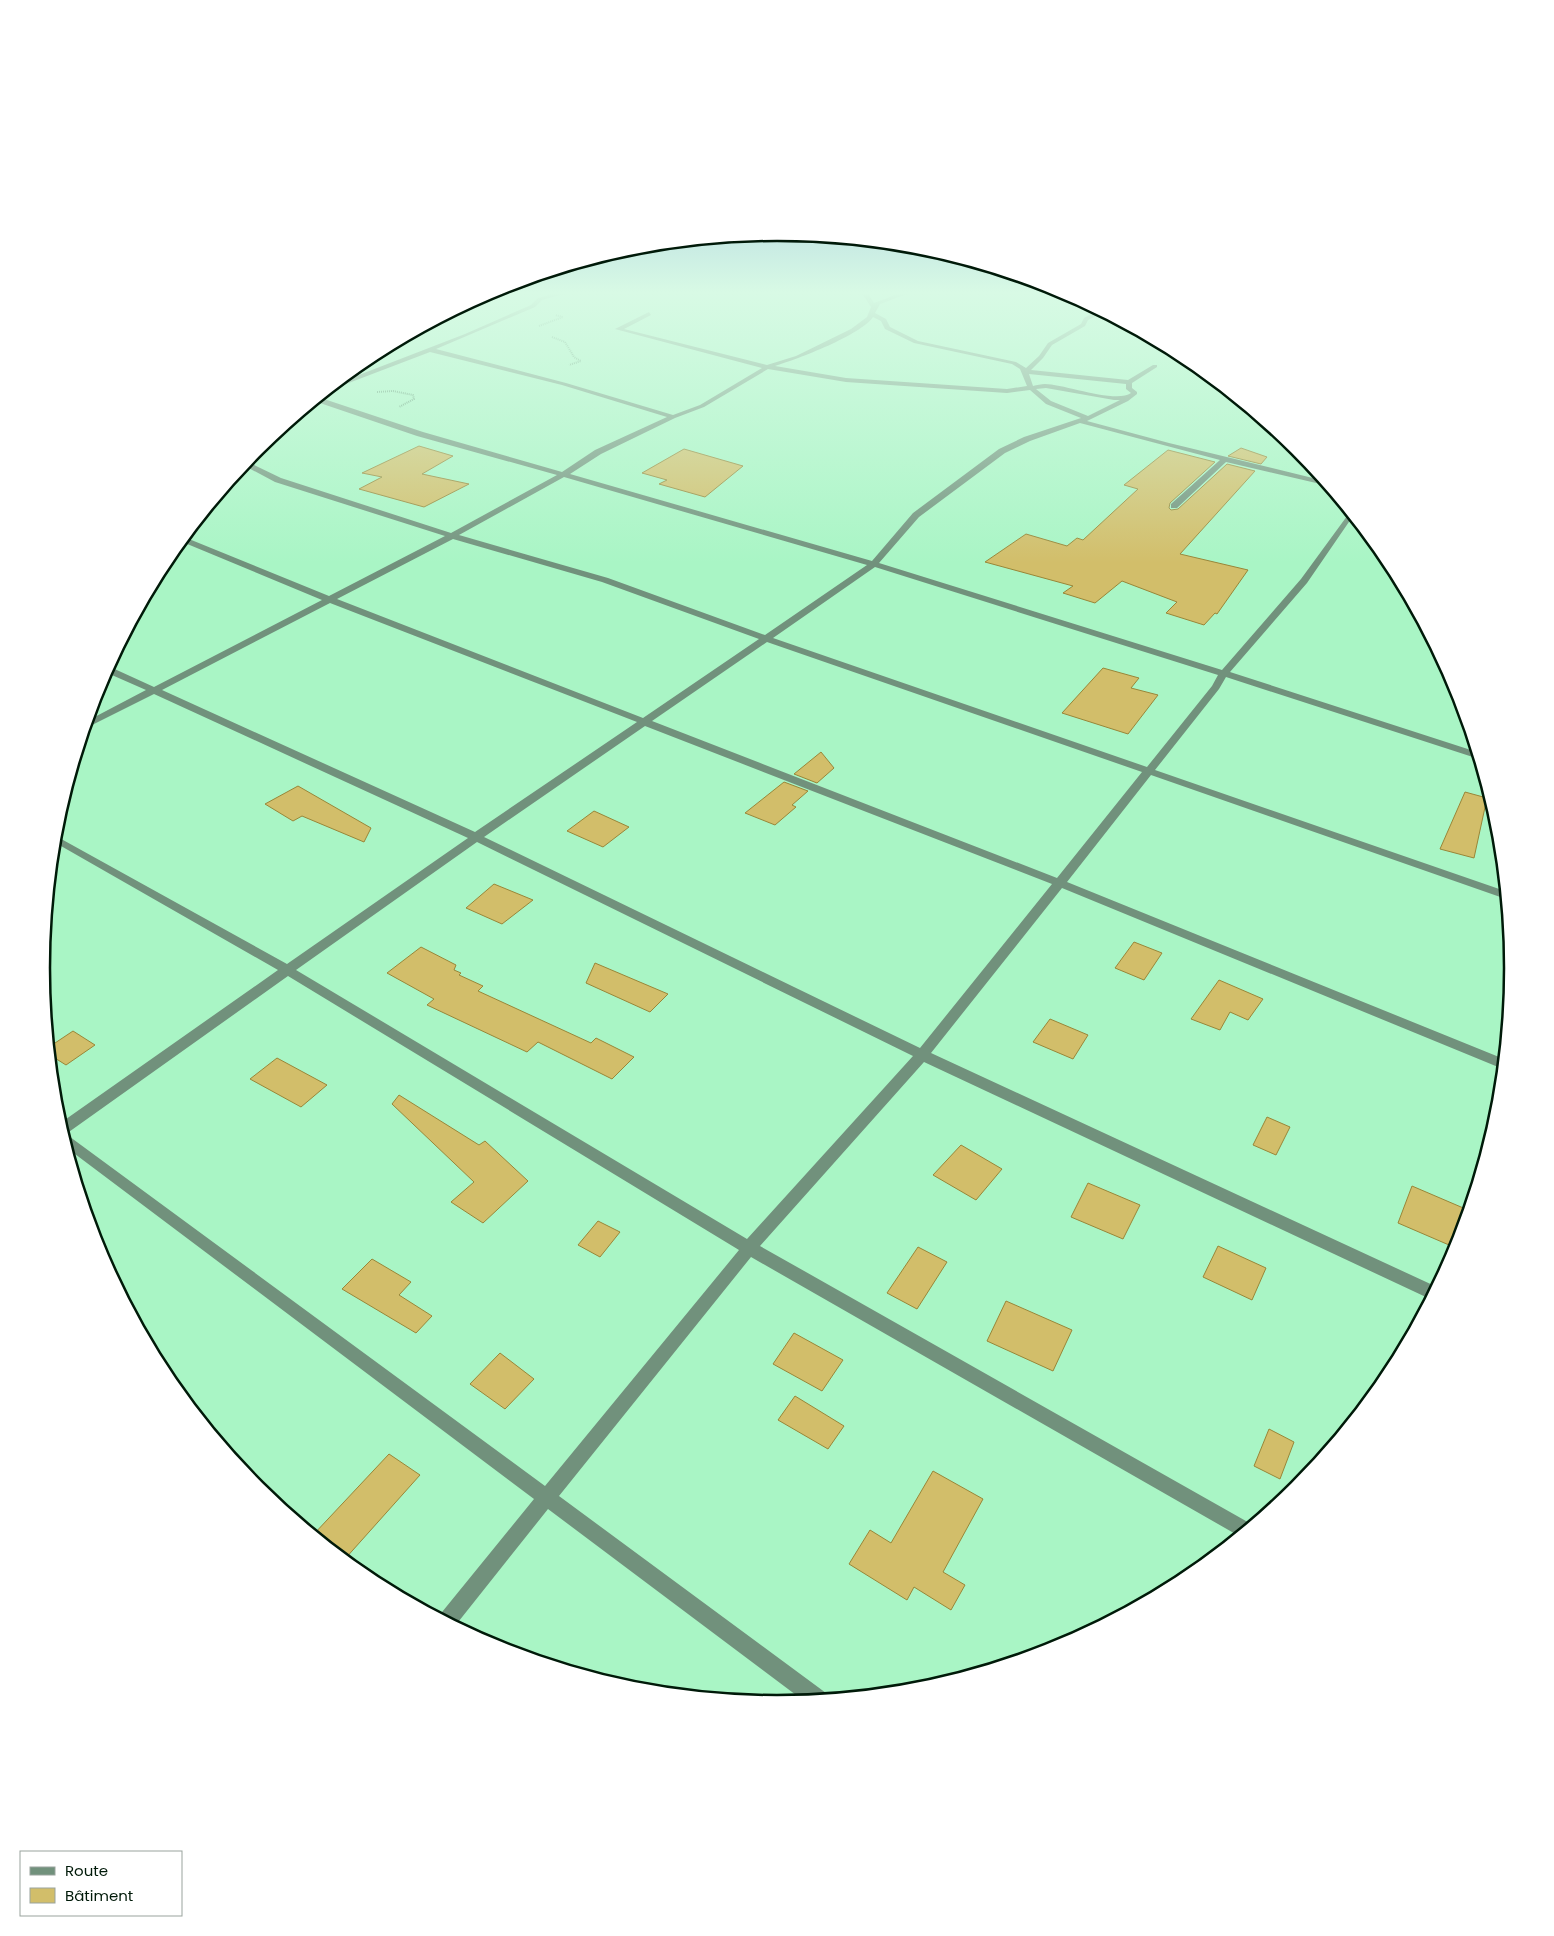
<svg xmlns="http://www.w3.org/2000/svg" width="1554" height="1936" font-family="Poppins,sans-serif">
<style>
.building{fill:#d2be6a;stroke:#998638}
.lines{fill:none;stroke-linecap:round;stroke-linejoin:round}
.path{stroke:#649c79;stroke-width:2;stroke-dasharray:1 1;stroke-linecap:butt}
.minor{fill:#71917c;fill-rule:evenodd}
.rim{fill:none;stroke:#001a09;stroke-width:2.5}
</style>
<rect width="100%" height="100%" fill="#a9f5c5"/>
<path class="building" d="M 419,446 L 453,456 L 422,474 L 469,484 L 424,507 L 359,489 L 382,477 L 362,473 Z
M 1241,448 L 1267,457 L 1261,464 L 1228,456 Z
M 684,449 L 743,466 L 705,497 L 659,484 L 667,480 L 642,473 Z
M 1168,450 L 1215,462 L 1170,503 L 1169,508 L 1171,510 L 1178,509 L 1227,464 L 1255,471 L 1180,554 L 1248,570 L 1217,614 L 1215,613 L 1204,625 L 1166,613 L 1177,602 L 1122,581 L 1095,603 L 1063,593 L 1073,586 L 985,562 L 1026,534 L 1067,546 L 1077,538 L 1083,540 L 1138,489 L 1124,485 Z
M 1103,668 L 1139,678 L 1131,688 L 1158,695 L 1128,734 L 1062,713 Z
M 821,752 L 834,768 L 817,783 L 794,774 Z
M 784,782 L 808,791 L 792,805 L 796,807 L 775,825 L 745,813 Z
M 298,786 L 371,828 L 364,842 L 302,816 L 293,821 L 265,804 Z
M 1465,792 L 1487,798 L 1474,858 L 1440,849 Z
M 594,811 L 629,827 L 603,847 L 567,831 Z
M 494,884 L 533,900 L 502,924 L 466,908 Z
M 1134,942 L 1162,953 L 1144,980 L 1115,968 Z
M 421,947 L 456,965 L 454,970 L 461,973 L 459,975 L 483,986 L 478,991 L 591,1043 L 596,1038 L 634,1057 L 612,1079 L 538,1042 L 527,1052 L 427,1005 L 434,999 L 387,973 Z
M 595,963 L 668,994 L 650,1012 L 586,983 Z
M 1219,980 L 1263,999 L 1248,1020 L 1230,1012 L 1220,1030 L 1191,1019 Z
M 1050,1019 L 1088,1035 L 1073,1059 L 1033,1042 Z
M 73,1031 L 95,1045 L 66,1065 L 50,1055 L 49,1047 Z
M 277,1058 L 327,1085 L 301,1107 L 250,1079 Z
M 399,1095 L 479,1145 L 485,1141 L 528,1181 L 483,1223 L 451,1202 L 474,1182 L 392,1104 Z
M 1267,1117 L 1290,1127 L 1276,1155 L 1253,1145 Z
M 961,1145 L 1002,1169 L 976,1200 L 933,1175 Z
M 1088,1183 L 1140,1205 L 1123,1239 L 1071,1217 Z
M 1412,1186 L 1468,1210 L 1456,1248 L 1398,1223 Z
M 598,1221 L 620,1232 L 600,1257 L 578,1245 Z
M 1218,1246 L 1266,1268 L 1252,1300 L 1203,1277 Z
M 918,1247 L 947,1262 L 917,1309 L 887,1293 Z
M 372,1259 L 411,1282 L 399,1295 L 432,1316 L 416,1333 L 342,1289 Z
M 1006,1301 L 1072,1330 L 1053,1371 L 987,1341 Z
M 794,1333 L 843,1360 L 822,1391 L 773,1364 Z
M 500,1353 L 534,1379 L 505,1409 L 470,1384 Z
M 795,1396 L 844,1426 L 828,1449 L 778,1420 Z
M 1269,1429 L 1294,1442 L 1280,1479 L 1254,1466 Z
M 389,1454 L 420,1475 L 344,1560 L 313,1535 Z
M 933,1471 L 983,1499 L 943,1572 L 965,1585 L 951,1610 L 914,1587 L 907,1600 L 849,1564 L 870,1530 L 891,1543 Z"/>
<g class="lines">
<path class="path" d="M 539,326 L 563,317 L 555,315
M 552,337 L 565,342 L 574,357 L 581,361 L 569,365
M 377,392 L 393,391 L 413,395 L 414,399 L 399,407"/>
<path class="minor" d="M 560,292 L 571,292 L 542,300 L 535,307 L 436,349 L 566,383 L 673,415 L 700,405 L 762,368 L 615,329 L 649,312 L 651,315 L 624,329 L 767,365 L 796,356 L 851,329 L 867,317 L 871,307 L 861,292 L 867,292 L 874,303 L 903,292 L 912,292 L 880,304 L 875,313 L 886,319 L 890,327 L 918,341 L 1016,362 L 1026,368 L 1039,356 L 1048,343 L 1081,324 L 1084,318 L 1099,310 L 1104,312 L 1088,320 L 1085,326 L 1052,345 L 1043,358 L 1031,370 L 1128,380 L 1153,365 L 1157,365 L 1157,367 L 1132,383 L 1132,388 L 1137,392 L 1137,394 L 1128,401 L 1087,421 L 1169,443 L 1325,481 L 1329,486 L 1226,462 L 1177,508 L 1171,508 L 1171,504 L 1220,460 L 1080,423 L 1030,441 L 1005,453 L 919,517 L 879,563 L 1222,670 L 1301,579 L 1350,512 L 1353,516 L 1307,583 L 1230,672 L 1477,752 L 1479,759 L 1226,677 L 1219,689 L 1155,770 L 1505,891 L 1506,899 L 1151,775 L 1067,882 L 1504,1059 L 1503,1069 L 1062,888 L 931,1053 L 1437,1287 L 1431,1299 L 1428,1298 L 924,1062 L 760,1246 L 1253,1525 L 1239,1536 L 751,1257 L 559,1496 L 826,1693 L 828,1699 L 804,1701 L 548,1509 L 455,1626 L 438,1617 L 534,1499 L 67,1148 L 59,1124 L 278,970 L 54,842 L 54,835 L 287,964 L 468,838 L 154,694 L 84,729 L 87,721 L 146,690 L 105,672 L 108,666 L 154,687 L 322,600 L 180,541 L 184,537 L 329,596 L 445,536 L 275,482 L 243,465 L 246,461 L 281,478 L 451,533 L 557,475 L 417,436 L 314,401 L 318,397 L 423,432 L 562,472 L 595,450 L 667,417 L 562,385 L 430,352 L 325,392 L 333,385 L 465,334 L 531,305 L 538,298 ZM 873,317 L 881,321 L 885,329 L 914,343 L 1012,364 L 1020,369 L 1027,386 L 1007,389 L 846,378 L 775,366 C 798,359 861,335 873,317 ZM 768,369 L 846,382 L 1007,393 L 1030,390 L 1046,404 L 1081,418 L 1024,437 L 999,449 L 913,513 L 872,561 L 570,474 L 601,454 L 675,418 L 704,407 ZM 1029,374 L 1126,384 L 1126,389 L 1131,393 C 1116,404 1064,384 1045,384 C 1041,384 1037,385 1033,386 ZM 1046,388 L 1114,400 L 1120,400 L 1088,416 L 1051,401 L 1036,389 ZM 564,477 L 867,565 L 765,635 L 608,578 L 459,535 ZM 453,539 L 602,582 L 759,639 L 643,718 L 337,599 ZM 875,567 L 1218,675 L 1212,686 L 1147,767 L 773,638 ZM 330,603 L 637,722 L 475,832 L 162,690 ZM 767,642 L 1142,772 L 1057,878 L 652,721 ZM 645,726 L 1052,884 L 920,1048 L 484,837 ZM 477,842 L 913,1056 L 747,1239 L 296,970 ZM 288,976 L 739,1250 L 545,1486 L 66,1134 Z"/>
</g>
<linearGradient id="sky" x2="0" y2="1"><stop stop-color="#7ba1dc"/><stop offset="0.52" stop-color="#d8fae5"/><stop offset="1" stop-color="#d8fae5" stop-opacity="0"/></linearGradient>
<rect width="1554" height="563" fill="url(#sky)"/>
<path d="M0 0H1554V1936H0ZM50 968a727 727 0 1 1 1454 0a727 727 0 1 1-1454 0Z" fill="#fff" fill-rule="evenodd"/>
<path class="rim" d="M50 968a727 727 0 1 1 1454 0a727 727 0 1 1-1454 0Z"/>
<rect x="20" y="1851" width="162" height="65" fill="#ffffff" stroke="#99a39d"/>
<rect x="30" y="1867" width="25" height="8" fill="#71917c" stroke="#99a39d"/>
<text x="65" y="1876" font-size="15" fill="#001a09">Route</text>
<rect x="30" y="1888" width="25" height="15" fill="#d2be6a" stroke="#99a39d"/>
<text x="65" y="1901" font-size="15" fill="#001a09">Bâtiment</text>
</svg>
